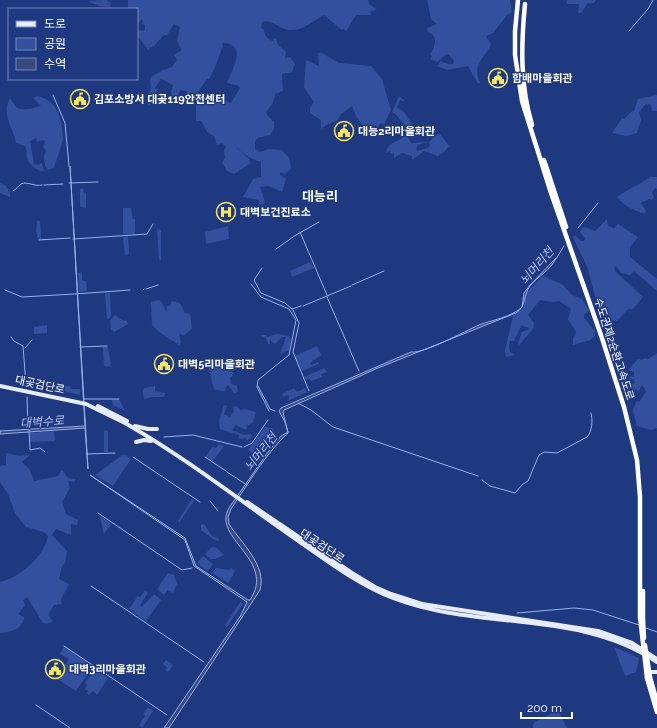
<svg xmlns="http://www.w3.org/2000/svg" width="657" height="728" font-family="Raleway,'Noto Sans KR',sans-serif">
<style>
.green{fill:#33509e}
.water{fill:#374a7f;stroke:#97afea}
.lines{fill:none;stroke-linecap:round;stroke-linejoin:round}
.stream{stroke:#97afea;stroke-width:1}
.major{stroke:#e6ebfe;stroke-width:4}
.highway{stroke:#fff;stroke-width:4.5}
.highway-bridge{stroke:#fff;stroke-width:4.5}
.labels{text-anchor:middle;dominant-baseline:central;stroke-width:3;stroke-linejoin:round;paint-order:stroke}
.poi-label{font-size:11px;font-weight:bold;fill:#fff;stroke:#1f3980;text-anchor:start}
.street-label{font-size:11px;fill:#fff;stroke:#1f3980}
.water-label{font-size:12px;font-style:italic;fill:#afc1f0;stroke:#1f3980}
.quarter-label{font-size:13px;font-weight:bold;fill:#fff;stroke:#1f3980}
</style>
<rect width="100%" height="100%" fill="#1f3980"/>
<path class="green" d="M 106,0 L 111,3 L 110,7 L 99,6 L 88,1 Z
M 128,0 L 368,0 L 369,4 L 377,10 L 370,11 L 371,15 L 356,15 L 346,31 L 344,29 L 342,30 L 324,15 C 313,21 303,31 289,30 C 280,29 272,19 262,22 L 261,28 L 264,30 C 264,35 268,40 273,41 L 274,38 L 276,39 L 278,45 L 286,52 L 285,58 L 290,57 L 295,64 L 292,72 L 282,74 L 283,91 L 275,94 L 273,103 L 266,112 L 268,116 L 274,122 L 274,129 L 270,135 L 257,138 L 255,142 L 255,149 L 260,152 L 269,149 L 282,150 L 289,158 L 291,169 L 285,174 L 280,172 L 280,175 L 286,179 L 282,192 L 269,186 L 260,187 L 265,202 L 264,204 L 259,205 L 259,200 L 243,197 L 253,179 L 261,177 L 261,162 C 252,159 243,155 237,147 L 239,137 L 237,148 L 249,159 L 251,163 L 234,174 L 227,171 L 222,162 L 225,158 L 224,151 L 226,147 L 222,143 L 217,145 L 214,136 L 207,132 L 201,121 L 196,121 L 196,106 L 203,94 L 207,93 L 231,103 L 240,88 L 239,86 L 227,83 C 233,67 248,44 222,43 L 223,45 L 216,65 L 209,79 L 207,79 L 190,103 L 186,91 L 180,90 L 177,98 L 172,96 L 171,92 L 173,85 L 161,79 L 155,88 L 158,89 L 149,106 L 146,101 L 151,89 L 150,81 L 151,77 L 163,70 L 172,67 L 177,60 L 174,55 L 182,50 L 177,41 L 180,27 L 174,24 L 167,35 L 164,35 L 154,46 L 149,48 L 149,51 L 137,35 L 137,31 L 145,30 L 145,25 L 142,24 L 143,22 L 142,19 L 137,25 L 137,9 L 128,9 Z
M 427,0 L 510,0 L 512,12 L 507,15 L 493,33 L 486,36 L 491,44 C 486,57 471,65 480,82 L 478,84 L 468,66 L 447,70 L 437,66 L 441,61 L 448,64 L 453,64 L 454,61 L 448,54 L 445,55 L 437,62 L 430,59 L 432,57 L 430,54 C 435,47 439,36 428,32 L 427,28 L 437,24 L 431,19 Z
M 566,0 L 596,0 L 594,3 L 588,3 L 581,13 L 578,13 L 579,4 L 567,4 Z
M 320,52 L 339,63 L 371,66 L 382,79 L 391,110 L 384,124 L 381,123 L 378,127 L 375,125 L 373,127 L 370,124 L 365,129 L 356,116 L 352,106 L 341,114 L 337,121 L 326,125 L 321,129 L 321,120 L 310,113 L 310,108 L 314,102 L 304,87 L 306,60 L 319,66 L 318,54 Z
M 657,95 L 657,111 L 652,111 L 651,105 L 646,104 L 639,112 L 641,120 L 637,133 L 626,136 L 612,133 L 622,118 L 624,119 L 631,112 L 634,111 L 638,99 Z
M 37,96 C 58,100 62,120 63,139 C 63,141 56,162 54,168 L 48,170 L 45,166 L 44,156 L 46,150 L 43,147 L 45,141 L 42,140 L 37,142 L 36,138 L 30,141 L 34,164 L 38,165 L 42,163 L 44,171 C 38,172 29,165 27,158 C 26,153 28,151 25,146 L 16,143 C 13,127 1,115 10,98 L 17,108 C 24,111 33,108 41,106 L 33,98 Z
M 399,96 L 406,102 L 400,100 L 397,107 L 404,112 L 413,126 L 408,137 L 411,143 L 427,142 L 418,145 L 416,148 L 417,151 L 428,148 L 430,146 L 429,142 L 436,135 L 440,134 L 449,146 L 444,152 L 438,156 L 424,151 L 412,160 L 412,156 L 402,153 L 394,158 L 394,154 L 391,153 L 390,151 L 386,153 C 388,139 403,144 409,129 C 402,125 400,116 392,112 Z
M 650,177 L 657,177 L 657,189 L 655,188 L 652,193 L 654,197 L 652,200 L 649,199 L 641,203 L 646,211 L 645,214 C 631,209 626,207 617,197 C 627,189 640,185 650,177 Z
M 0,183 C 6,185 11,191 10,197 L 0,193 Z
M 83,188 L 84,192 L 86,193 L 86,208 L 80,206 L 80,189 Z
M 123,208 L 131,208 L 133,219 L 135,219 L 135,234 L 123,234 Z
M 607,219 L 608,226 L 614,228 L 618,224 L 638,237 L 630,247 L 630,257 L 657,279 L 657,291 L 634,271 L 630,275 L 621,273 L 616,266 L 614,267 L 616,272 L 643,297 L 633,309 L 628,309 L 617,321 L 608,320 L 599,312 L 588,269 L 573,237 L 575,235 L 581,241 L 584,241 L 585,238 L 580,232 L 582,228 L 585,227 L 595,231 Z
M 37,221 L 40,221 L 41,239 L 38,239 L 36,232 Z
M 228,226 L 229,239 L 206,244 L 205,232 Z
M 157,227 L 161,231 L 161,260 L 159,259 Z
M 128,236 L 129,254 L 125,255 L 123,237 Z
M 310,262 L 314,268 L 292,277 L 290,271 Z
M 82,272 L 82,280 L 86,281 L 87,291 L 79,292 L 78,273 Z
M 543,276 L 563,285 L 572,295 L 582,299 L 589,310 L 584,315 L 584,318 L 595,331 L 595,336 L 590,340 L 573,345 L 573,339 L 576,332 L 568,319 L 571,309 L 559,301 L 553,302 L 540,300 L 528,315 L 534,323 L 533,329 L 519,345 L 518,343 L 522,332 L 529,329 L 528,327 L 521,326 L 514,341 L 510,341 L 509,347 L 510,352 L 515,355 L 506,357 L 505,350 L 513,316 L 523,308 L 527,292 Z
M 105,293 L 110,293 L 111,315 L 109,319 L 107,318 Z
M 159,300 L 162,302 L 166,312 L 167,306 L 170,306 L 172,301 L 180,303 L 185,313 L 190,314 L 192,329 L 184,335 L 179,334 L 181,343 L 179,345 L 159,332 L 152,325 L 151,302 Z
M 115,315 L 122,320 L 127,321 L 128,324 L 114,332 L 111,329 L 110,321 Z
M 47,325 L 47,333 L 34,334 L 34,327 Z
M 278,334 L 289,336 L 291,339 L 289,350 L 280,354 L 286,337 L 282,337 L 275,344 L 270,340 L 270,344 L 268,344 L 266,338 L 260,335 L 266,335 L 267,337 Z
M 317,346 L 321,355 L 310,363 L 311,365 L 318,362 L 319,364 L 302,371 L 295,356 Z
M 103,347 L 108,347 L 111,367 L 104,366 Z
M 657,353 L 657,428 L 651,430 L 637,426 L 633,410 L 636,402 L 640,401 L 646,392 L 644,387 L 641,386 L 639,391 L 631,388 L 627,392 L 625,386 L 635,383 L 634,380 L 629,378 L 630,376 L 634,377 L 634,372 L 628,370 L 638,359 L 641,360 L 645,358 L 648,359 Z
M 212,361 L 226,365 L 234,374 L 230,378 L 231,384 L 237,386 L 238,392 L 234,393 L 228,385 L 226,387 L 225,391 L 215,390 C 210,382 213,374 207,366 L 208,362 Z
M 325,368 L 327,372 L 321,374 L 322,377 L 311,381 L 309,379 L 305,380 L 304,377 Z
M 70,386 L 71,389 L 80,389 L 80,395 L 55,389 L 56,387 Z
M 155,386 L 155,391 L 165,393 L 164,397 L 152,397 L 144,399 L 143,392 L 144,388 Z
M 294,388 L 297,392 L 305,388 L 307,392 L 288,401 L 289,395 L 283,397 L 282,394 Z
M 119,399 L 125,411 L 113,405 L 112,400 Z
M 224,405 L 227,406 L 224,414 L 230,417 L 234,411 L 233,407 L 237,406 L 240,410 L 245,409 L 256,412 L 253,422 L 247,426 L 246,430 L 236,425 L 232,430 L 244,435 L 250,434 L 252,436 L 247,441 L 246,438 L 238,439 L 239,435 L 220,429 L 219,421 Z
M 265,427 L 272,428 L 276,435 L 258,458 L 248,450 Z
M 104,430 L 108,431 L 108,452 L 104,452 Z
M 54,431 L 55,441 L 30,442 L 30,433 Z
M 219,444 L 224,446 L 213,461 L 206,457 L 212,447 L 216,448 Z
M 6,453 L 19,456 L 30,455 L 22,462 L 30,470 L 34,481 L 58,476 L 62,470 L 68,478 L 76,479 L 74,482 L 68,481 L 70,488 L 62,502 L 66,514 L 78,520 L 77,525 L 71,524 L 71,535 L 56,529 L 52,535 L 67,551 L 65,563 L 62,566 L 59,579 L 69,584 L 61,599 L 62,604 L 54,605 L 48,615 L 53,621 L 47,624 L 43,623 L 27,597 L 23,600 L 25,605 L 18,614 L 24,617 C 22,630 11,632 0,633 L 0,582 C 20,577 44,557 48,536 L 44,532 L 26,527 L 15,513 L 8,494 L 0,482 L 0,466 L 6,465 Z
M 124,454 L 131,459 L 113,486 L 95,475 Z
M 192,499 L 194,501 L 179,523 L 178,521 Z
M 101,516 L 111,524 L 104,534 L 100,517 Z
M 204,524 L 212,536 L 219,539 L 219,541 L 216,541 L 201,530 L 201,525 Z
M 212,547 L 217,548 L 224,555 L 215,559 L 210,559 L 205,554 Z
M 203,556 L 213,564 L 208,571 L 197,563 Z
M 216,568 L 229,570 L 231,568 L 235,571 L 228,583 L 212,573 Z
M 168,573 L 174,575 L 177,584 L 173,593 L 168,590 L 164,595 L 157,589 Z
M 145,591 L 148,593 L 140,605 L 142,607 L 154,594 L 161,600 L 146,621 L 129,609 L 138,596 L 140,597 Z
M 241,601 L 243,604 L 227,627 L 225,625 Z
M 64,646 L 91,665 L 89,672 L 76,691 L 56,678 L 69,659 L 60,654 Z
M 614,647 L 639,658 L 636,672 L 625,676 Z
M 166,660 L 173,665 L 168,672 L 165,670 L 167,667 L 163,664 Z
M 94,669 L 108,678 L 97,695 L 93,691 L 89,695 L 87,693 L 88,691 L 85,689 L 87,685 L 85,683 Z
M 148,707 L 153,711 L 142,728 L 139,725 L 145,716 L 143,714 Z
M 558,710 L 567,728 L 533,728 L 533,725 L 535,722 Z"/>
<path class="water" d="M 70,166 L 88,469 L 85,428 L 0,434 L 0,431 L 85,426 Z
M 556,258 C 551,270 538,276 530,286 C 523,295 527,306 516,313 L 378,368 L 284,410 L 283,412 L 288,433 C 266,453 248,484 231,509 L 228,517 L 229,524 C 241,543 267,565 260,590 L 169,728 L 164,728 L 241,615 L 247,602 L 194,566 L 185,540 L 90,475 L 185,538 L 196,566 L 248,600 L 250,600 C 277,560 211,538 229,508 L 268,452 L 281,436 L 288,432 L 285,422 L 279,411 L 281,408 L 411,352 C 424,354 465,331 479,325 C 492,320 512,317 522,307 L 524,293 L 530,285 Z"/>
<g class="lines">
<path class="stream" d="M 629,31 L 648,9 L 653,0
M 53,95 L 65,123 L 69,166
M 69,183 L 98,182
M 44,185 L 63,184
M 13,191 C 17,189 18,186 21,184 C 27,181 35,187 42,185
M 578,228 L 598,203
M 300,232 L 327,295
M 73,239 L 147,234 L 153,224
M 39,240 L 70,238
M 276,249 L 296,235 L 319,222
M 556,259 L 564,246
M 262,268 L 254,280 L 261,293 L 285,303 L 292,309
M 251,284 L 261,297 L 289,309 L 296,320 L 289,355 L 258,380 L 257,387 L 269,411
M 352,285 L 384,271
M 146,289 L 158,285
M 5,290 L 22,297 L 74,294
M 143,290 L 144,289
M 75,294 L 130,290
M 327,297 L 359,371
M 303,306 L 351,286
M 292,309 L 301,306
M 293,310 L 299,323 L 293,352 L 309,391
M 11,337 L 14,341 L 23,346 L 26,385
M 80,347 L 107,346
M 25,348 L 32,340
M 258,386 L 270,409 L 275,411
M 27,397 L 28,428
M 84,399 L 119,399
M 298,403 L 311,410 L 333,427 L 478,476
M 29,430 L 30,450 L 40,448 L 45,452
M 164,437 L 193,435 L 242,447
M 244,447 L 252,443 L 268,420
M 87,454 L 115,453
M 133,457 L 200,502
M 205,457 L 226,471
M 227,472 L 247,485
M 482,480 L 490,486 L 515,493 L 522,485 L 528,481 L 539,455 L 544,452 L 557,453 L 587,437 C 592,432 593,420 591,413
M 210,501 L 218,511
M 98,513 L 182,570 L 192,568
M 91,586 L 204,662
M 517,613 L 574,608 L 593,610 L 639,625
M 646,628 L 657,632
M 64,646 L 167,715
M 36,705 L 70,728"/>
<path class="major" d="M 0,386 L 86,404 L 125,423 C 186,458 242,502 300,542 C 329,562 359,585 393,598 C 478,631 579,609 657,662
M 98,406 L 127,421
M 135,426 L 148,429 L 157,429
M 136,442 L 144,440 L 151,441
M 247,502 L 352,573 L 375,587 L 391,594 L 422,604 L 598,631 L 632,643 L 657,659
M 651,672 L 657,672"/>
<path class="highway" d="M 518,0 L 515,31 L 515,55 L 522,101 L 551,193 L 602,338 L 624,407 L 637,460 L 640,497 L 640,617
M 525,4 C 521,45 520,85 532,125
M 544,160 L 566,227
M 643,591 L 643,619
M 650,677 L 657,702
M 647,678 L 657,712"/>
<path class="highway-bridge" d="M 640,617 L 647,678
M 643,619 L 644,638
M 645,645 L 650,677"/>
</g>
<defs>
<symbol id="civic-ring" viewBox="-11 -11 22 22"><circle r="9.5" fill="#1f3980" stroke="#f6e563" stroke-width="1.5"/><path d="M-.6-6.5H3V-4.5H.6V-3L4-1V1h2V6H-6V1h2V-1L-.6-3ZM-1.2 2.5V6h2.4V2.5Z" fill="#f6e563"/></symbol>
<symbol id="hospital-ring" viewBox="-11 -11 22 22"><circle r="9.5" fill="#1f3980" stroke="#f6e563" stroke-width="1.5"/><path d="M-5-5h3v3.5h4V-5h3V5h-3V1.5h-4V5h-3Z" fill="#f6e563"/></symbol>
</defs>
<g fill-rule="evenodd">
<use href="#civic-ring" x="487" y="67" width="22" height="22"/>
<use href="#civic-ring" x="69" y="88" width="22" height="22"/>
<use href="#civic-ring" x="333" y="120" width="22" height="22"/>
<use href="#hospital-ring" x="215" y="201" width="22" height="22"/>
<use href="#civic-ring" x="153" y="353" width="22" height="22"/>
<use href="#civic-ring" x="44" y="658" width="22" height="22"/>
</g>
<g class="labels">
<g class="poi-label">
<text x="512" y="78">함배마을회관</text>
<text x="94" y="99">김포소방서 대곶119안전센터</text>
<text x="358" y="131">대능2리마을회관</text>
<text x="240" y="212">대벽보건진료소</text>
<text x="178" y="364">대벽5리마을회관</text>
<text x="69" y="669">대벽3리마을회관</text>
</g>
<g class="street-label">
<text transform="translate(614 349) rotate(72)">수도권제2순환고속도로</text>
<text transform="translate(40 385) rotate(12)">대곶검단로</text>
<text transform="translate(322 546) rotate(34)">대곶검단로</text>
</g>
<g class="water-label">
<text transform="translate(537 266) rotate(-49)">뇌머리천</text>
<text transform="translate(42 422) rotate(-4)">대벽수로</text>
<text transform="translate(261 452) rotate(-52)">뇌머리천</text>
</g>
<g class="quarter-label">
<text x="320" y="196">대능리</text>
</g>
</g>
<rect x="8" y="8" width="130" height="72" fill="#1f3980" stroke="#7988b3"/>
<rect x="16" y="21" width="20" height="6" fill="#e6ebfe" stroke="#7988b3"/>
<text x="44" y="28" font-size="12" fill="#ffffff">도로</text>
<rect x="16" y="38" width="20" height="12" fill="#33509e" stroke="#7988b3"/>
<text x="44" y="48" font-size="12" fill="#ffffff">공원</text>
<rect x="16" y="58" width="20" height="12" fill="#374a7f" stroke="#7988b3"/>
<text x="44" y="68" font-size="12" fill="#ffffff">수역</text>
<path d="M521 712v6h51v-6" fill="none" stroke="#ffffff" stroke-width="2"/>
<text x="527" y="712" font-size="12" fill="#ffffff" stroke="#1f3980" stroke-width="3" paint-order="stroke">200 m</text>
</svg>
